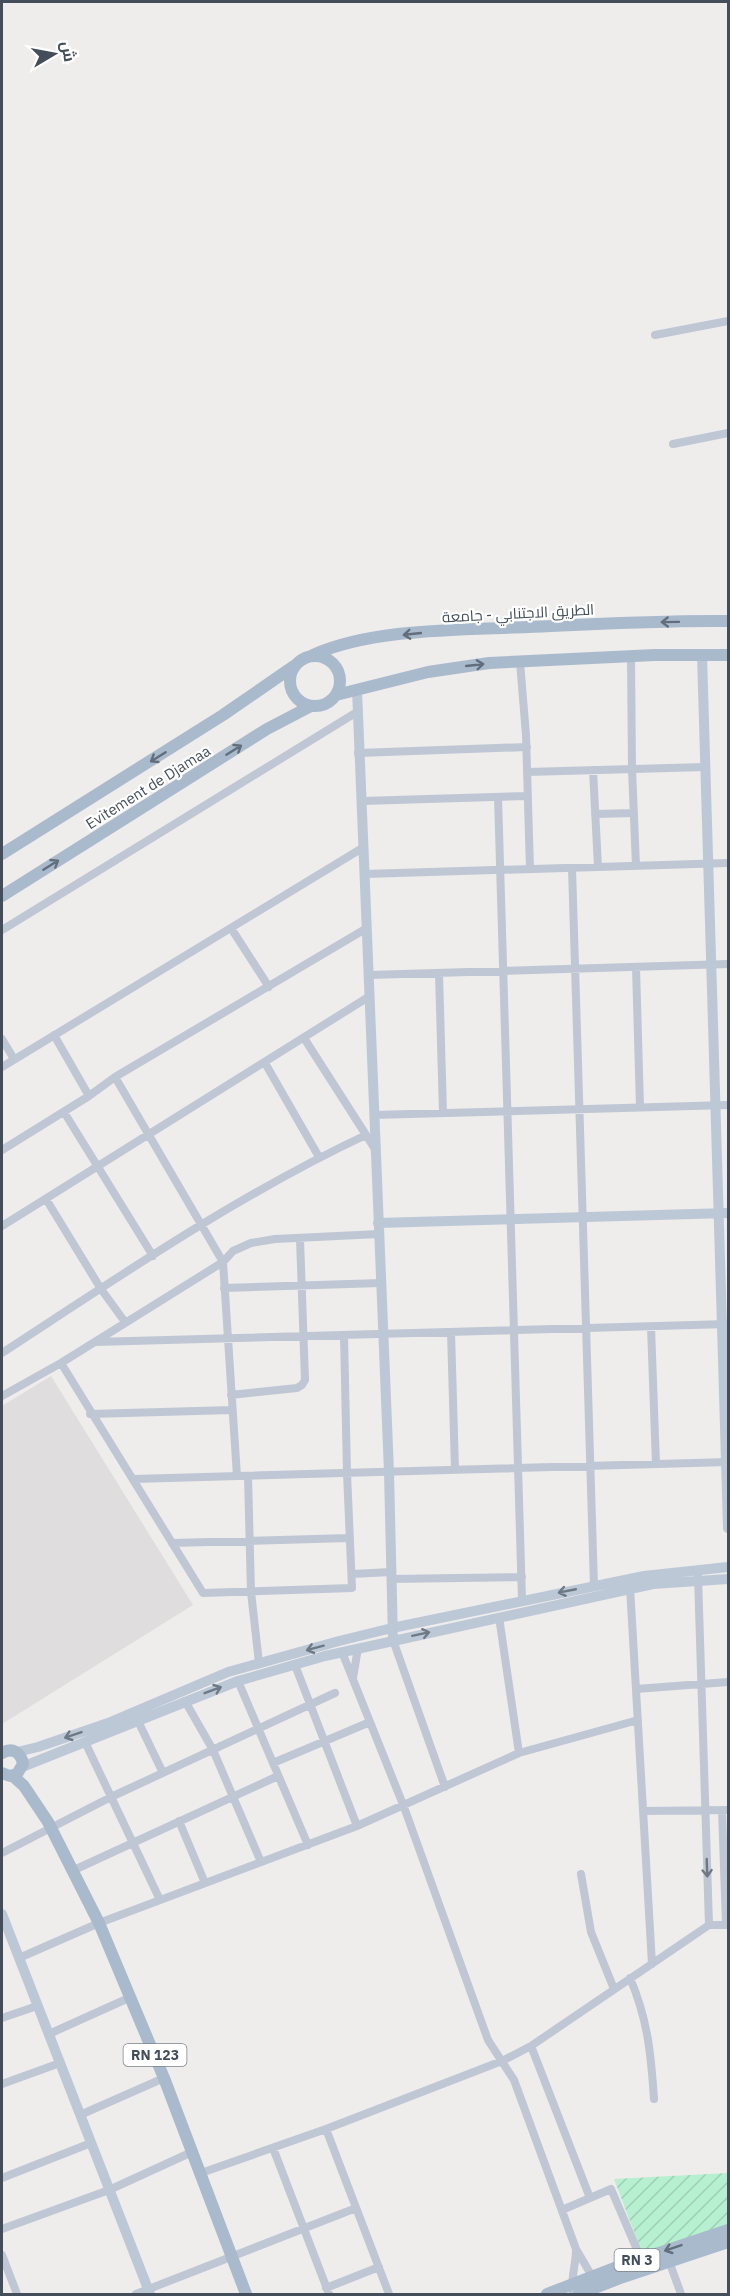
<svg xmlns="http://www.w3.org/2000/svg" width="730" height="2296" font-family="'IBM Plex Sans',Cairo,sans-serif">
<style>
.education{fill:#e0ddde}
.garden{fill:url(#garden-furrows)}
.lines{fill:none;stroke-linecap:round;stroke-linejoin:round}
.street{stroke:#bec7d3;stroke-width:8}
.secondary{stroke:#bdc8d7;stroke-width:10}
.primary{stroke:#aabacd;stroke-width:12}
.oneway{stroke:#626e7c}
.oneway2{stroke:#6e7986}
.oneway3{stroke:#6e7884}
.labels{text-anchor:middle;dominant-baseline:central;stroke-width:4.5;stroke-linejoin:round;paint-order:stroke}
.shield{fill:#fff;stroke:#7b838c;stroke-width:1.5}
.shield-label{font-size:14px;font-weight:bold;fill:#434e5a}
.street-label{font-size:15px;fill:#434e5a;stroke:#fff}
</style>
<defs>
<pattern id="garden-furrows" width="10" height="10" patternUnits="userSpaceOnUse" patternTransform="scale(1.5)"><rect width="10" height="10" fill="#b6f0d0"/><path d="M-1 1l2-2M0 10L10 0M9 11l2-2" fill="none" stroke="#9ecfb5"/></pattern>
</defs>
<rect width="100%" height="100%" fill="#efecec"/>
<path class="education" d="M 51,1376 L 193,1605 L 2,1724 L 2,1406 Z"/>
<path class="garden" d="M 728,2173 L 728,2224 L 642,2253 L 614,2179 Z"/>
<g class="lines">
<path class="street" d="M 655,335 L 728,321
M 673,444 L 728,433
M 631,656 L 632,769 L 636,866
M 520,662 L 526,735 L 530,869
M 358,753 L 527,747
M 593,770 L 598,867
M 527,772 L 705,767
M 498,797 L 522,1600
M 362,801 L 528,796
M 595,814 L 634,813
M 572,868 L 594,1586
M 365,874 L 728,863
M 231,928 L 269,987
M 2,930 L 357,712
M 636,967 L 640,1107
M 439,973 L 443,1113
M 369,975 L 728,964
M 54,1035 L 89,1096
M 304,1038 L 375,1149
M 2,1039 L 14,1059
M 265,1063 L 319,1157
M 2,1067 L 364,847
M 64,1112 L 153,1256
M 374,1115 L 728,1105
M 2,1150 L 89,1096 L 115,1077 L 367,928
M 46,1199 L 101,1289 L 125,1322
M 2,1226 L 370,996
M 224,1288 L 381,1283
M 651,1327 L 656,1464
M 451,1332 L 455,1470
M 95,1342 L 728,1324
M 2,1353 C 120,1276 238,1195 366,1135
M 61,1363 L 203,1593 L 352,1588 L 347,1473 L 344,1335
M 231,1395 L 297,1388 L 302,1385 L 305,1380 L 300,1239
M 2,1396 L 61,1363 L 223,1262 L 115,1077
M 90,1414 L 232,1410
M 237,1476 L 223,1262 L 233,1251 L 251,1243 L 275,1239 L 379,1234
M 248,1476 L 251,1592 L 259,1663
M 134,1479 L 728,1462
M 172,1543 L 349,1538
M 352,1574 L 391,1572
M 698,1576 L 709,1925
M 391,1579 L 522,1577
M 630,1587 L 652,1964
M 499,1617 L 519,1753
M 393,1640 L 445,1787
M 342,1652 L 404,1807 L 488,2040 L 514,2080 L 576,2249 L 593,2278
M 295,1665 L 357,1826
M 353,1678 L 358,1648
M 238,1681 L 308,1845
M 636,1689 L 728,1682
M 185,1701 L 213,1750 L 261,1862
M 138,1721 L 163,1773
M 85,1742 L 160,1900
M 273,1763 L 370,1722
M 722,1810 L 726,1924
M 643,1811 L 728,1810
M 179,1821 L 205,1883
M 2,1853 L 111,1797 L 335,1693
M 74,1870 L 278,1776
M 581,1874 L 591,1932 L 614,1989
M 19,1958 L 99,1923 L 357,1826 L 519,1753 L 638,1720
M 630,1978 C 648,2020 651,2055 654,2099
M 2,2018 L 37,2006
M 49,2034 L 131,1997
M 531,2046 L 590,2198
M 2,2084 L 60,2063
M 80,2115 L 164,2078
M 326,2129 L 389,2294
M 273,2148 L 329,2294
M 201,2173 L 326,2129 L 502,2061 L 531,2046 L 709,1925 L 728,1925
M 2,2178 L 91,2143
M 562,2210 L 611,2189 L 641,2259
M 2,2229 L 109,2190 L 192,2152
M 2,2255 L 17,2294
M 669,2261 L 681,2294
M 326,2288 L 379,2267
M 136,2294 L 356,2208
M 573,2294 C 570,2280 576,2265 576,2250"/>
<path class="secondary" d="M 702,655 L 728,1528
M 357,690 L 389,1472 L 393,1640
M 378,1223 L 728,1213
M 17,1752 L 38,1747 L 108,1723 L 228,1672 L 339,1641 L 392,1628 L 644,1576 L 728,1567
M 22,1767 L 238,1681 L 325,1656 L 653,1584 L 728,1579
M 2,1914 L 150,2294"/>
<path class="primary" d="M 313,655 C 373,628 462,630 528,627 C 595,624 662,620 728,621
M290 681a25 25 0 1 1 50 0a25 25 0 1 1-50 0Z
M 336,695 L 428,672 L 489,663 L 655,655 L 728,655
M 2,854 L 223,715 L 294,666
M 2,896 L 267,729 L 311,706
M 2,1753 C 12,1747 21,1752 23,1764 L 17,1774 L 10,1776 L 2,1773
M 13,1776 L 24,1786 L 48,1822 L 99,1923 L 164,2078 L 246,2294
M 547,2294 L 617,2267 L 728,2230
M 579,2294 L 623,2277 L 728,2242"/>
</g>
<defs><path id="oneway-shaft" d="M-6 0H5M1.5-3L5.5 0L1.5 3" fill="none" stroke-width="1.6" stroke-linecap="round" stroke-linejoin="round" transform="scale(1.5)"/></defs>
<g class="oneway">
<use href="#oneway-shaft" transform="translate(670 622) rotate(179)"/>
<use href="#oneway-shaft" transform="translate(412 634) rotate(174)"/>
<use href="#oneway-shaft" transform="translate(475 665) rotate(-6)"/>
<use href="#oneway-shaft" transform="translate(234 750) rotate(-32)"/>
<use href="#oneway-shaft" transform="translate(158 757) rotate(148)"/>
<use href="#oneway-shaft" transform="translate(51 865) rotate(-32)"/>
<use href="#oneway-shaft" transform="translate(673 2248) rotate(161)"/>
</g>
<g class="oneway2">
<use href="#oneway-shaft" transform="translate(567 1591) rotate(169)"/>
<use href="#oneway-shaft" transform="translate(421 1634) rotate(-12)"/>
<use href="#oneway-shaft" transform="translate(315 1648) rotate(165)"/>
<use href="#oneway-shaft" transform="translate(213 1690) rotate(-21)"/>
<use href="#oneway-shaft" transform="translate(73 1735) rotate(161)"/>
</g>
<use class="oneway3" href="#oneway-shaft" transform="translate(707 1868) rotate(88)"/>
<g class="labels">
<g class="shield">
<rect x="123.5" y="2044" width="63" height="22" rx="4.5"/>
<rect x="614.5" y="2249" width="45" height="22" rx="4.5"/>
</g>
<g class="shield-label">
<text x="155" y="2055">RN 123</text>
<text x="637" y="2260">RN 3</text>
</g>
<g class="street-label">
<text transform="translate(518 613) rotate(-3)">الطريق الاجتنابي - جامعة</text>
<text transform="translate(148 787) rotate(-32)">Evitement de Djamaa</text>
</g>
</g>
<rect width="730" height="2296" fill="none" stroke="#434e5a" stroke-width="6"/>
<g transform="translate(54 54) rotate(80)" stroke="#ffffff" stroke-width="4.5" paint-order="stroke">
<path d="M0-4.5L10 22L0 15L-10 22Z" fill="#434e5a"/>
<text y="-9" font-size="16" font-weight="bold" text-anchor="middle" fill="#434e5a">ش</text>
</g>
</svg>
